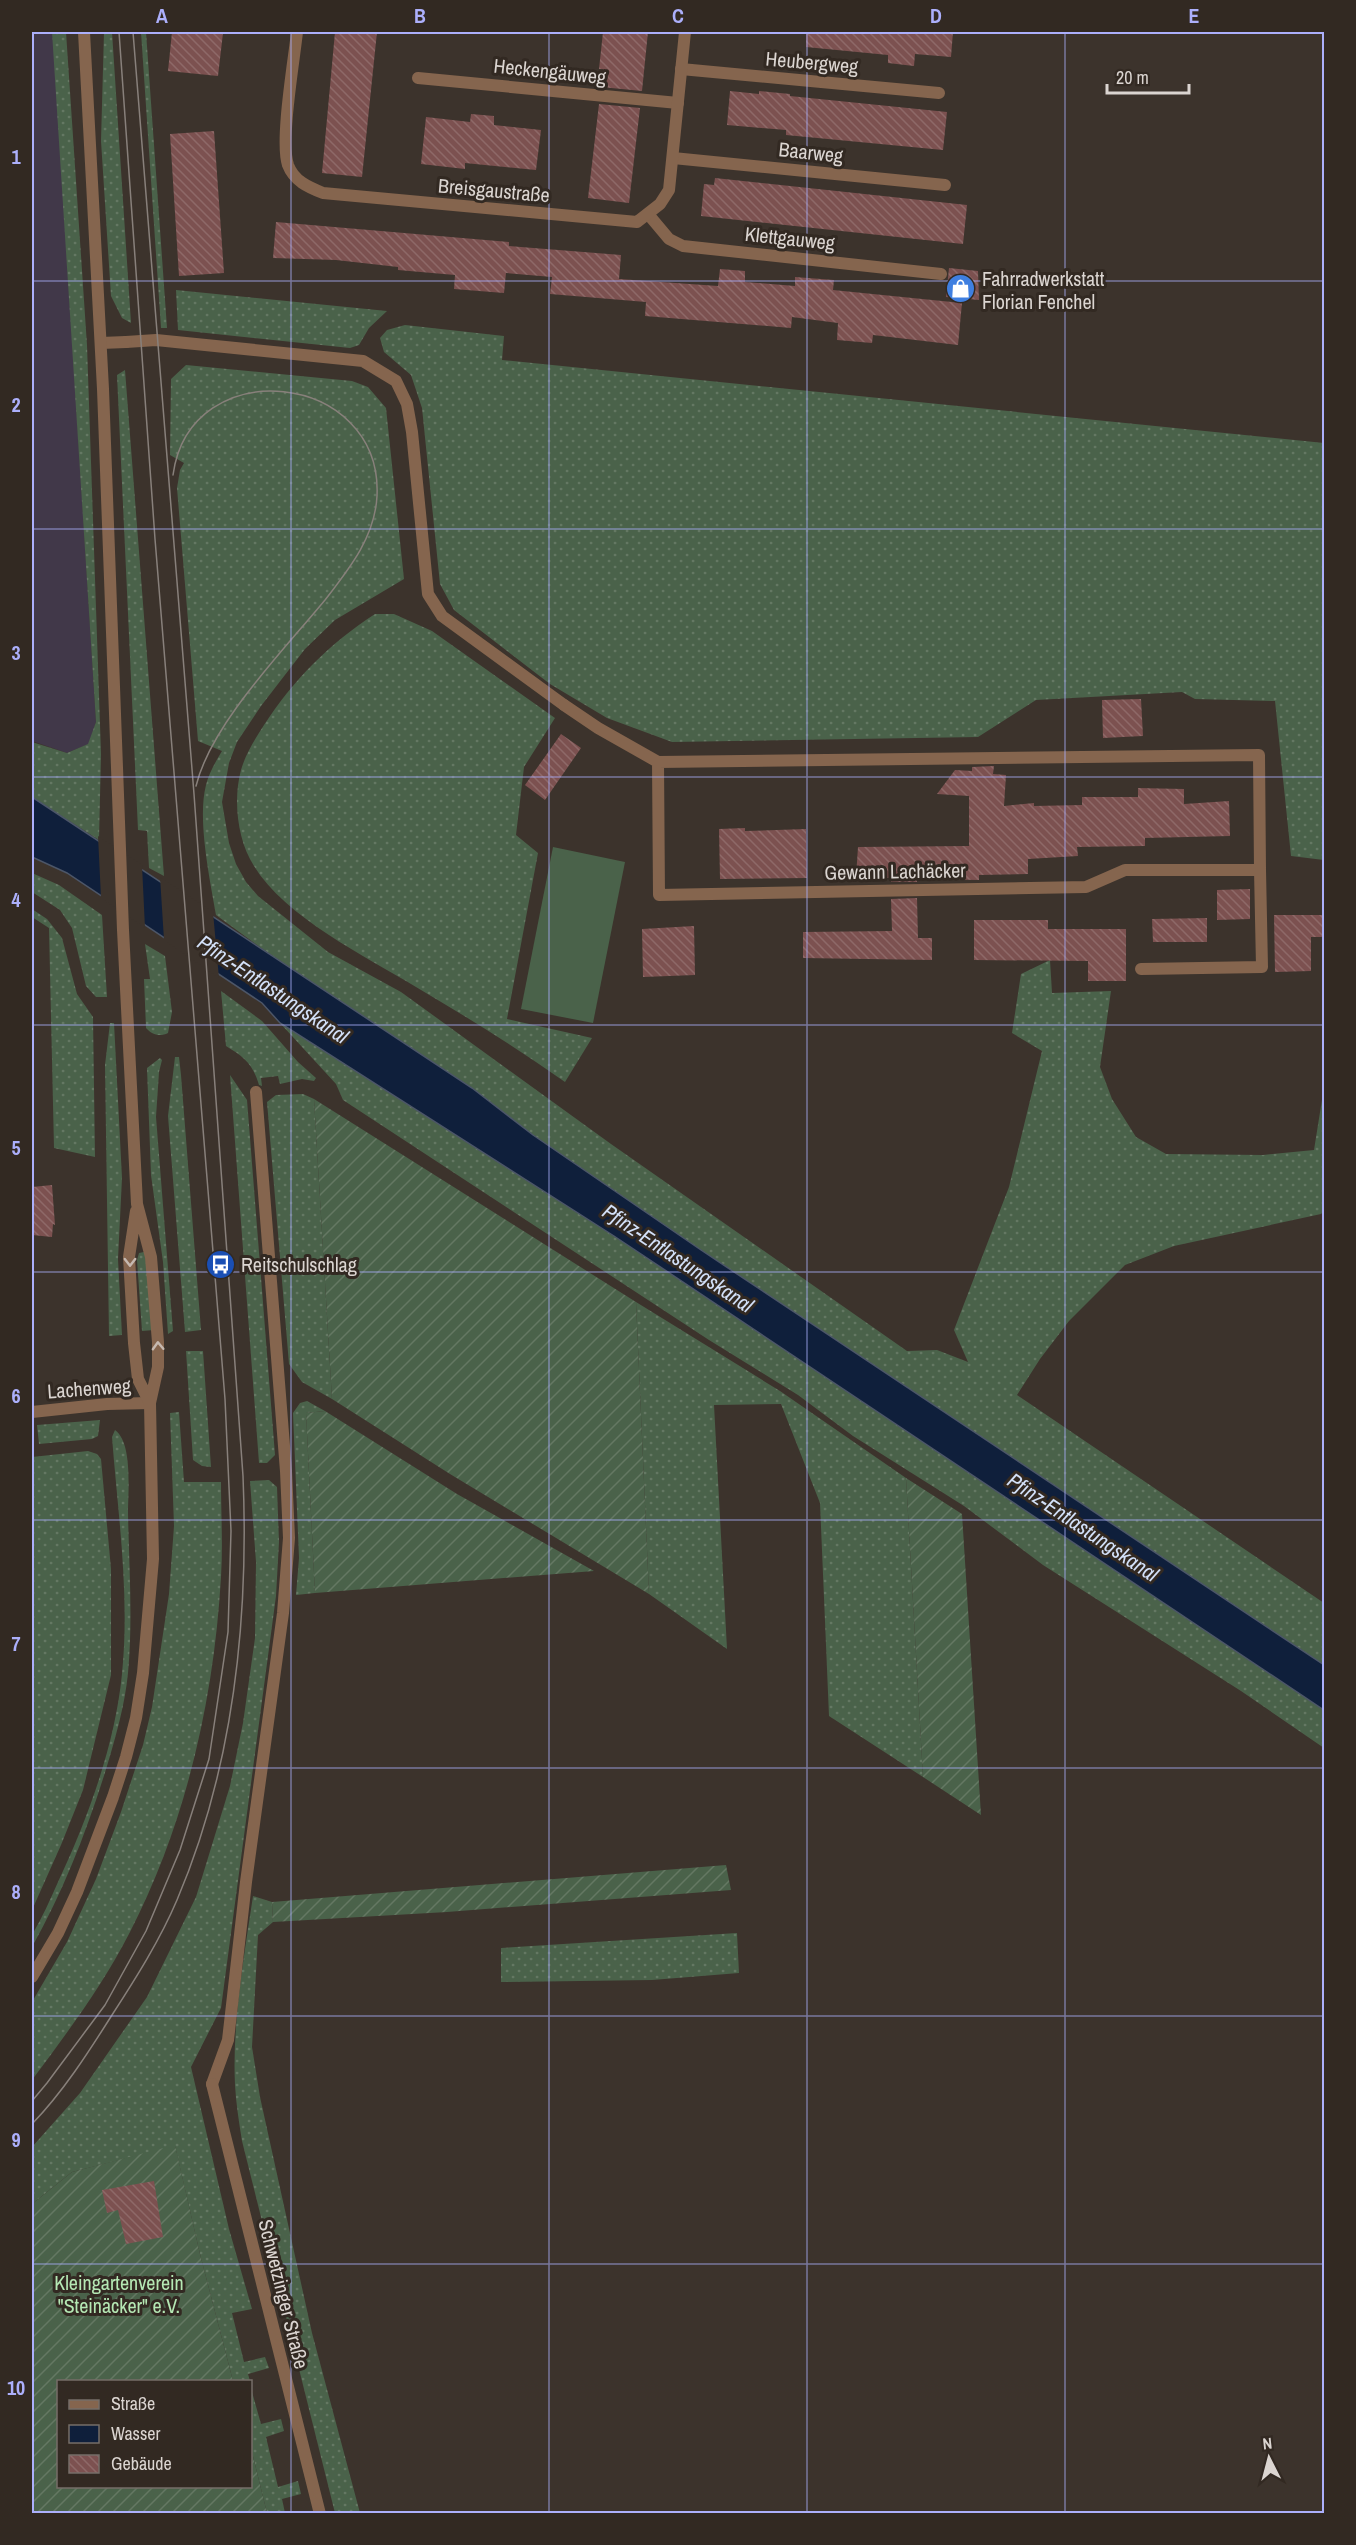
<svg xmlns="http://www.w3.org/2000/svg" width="1356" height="2545" font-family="'Archivo Narrow',sans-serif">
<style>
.industrial{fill:#413849}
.grass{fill:url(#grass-dots)}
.garden{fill:url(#garden-furrows)}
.pitch{fill:#4a624a}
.water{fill:#0f1f3b;stroke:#4c5668;stroke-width:1.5}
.pier{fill:#3c332c}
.building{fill:url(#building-back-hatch)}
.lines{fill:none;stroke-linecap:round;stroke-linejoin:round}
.service{stroke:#85654e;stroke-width:12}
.minor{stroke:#85654e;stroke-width:12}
.tertiary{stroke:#85654e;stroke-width:12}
.tram{stroke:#88807b;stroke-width:1.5}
.oneway{stroke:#c6b9b0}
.grid{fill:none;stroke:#acaffb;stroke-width:1.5;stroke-opacity:0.55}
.labels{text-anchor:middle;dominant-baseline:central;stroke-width:6;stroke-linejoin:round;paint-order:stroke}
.street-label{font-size:20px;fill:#dbd5d1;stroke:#322922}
.poi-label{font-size:20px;fill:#dbd5d1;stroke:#322922;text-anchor:start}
.park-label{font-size:20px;fill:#b5e8b4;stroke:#322922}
.water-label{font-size:21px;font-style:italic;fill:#d3e1f9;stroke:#322922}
.neatline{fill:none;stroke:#acaffb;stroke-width:2}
.grid-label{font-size:20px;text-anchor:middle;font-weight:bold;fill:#acaffb}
</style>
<defs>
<pattern id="grass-dots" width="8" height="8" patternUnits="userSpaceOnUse" patternTransform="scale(1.5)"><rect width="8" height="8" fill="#4a624a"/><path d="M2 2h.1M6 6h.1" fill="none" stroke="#647863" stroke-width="1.8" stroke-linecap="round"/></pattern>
<pattern id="garden-furrows" width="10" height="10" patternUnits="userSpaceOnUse" patternTransform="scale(1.5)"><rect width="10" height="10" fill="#4a624a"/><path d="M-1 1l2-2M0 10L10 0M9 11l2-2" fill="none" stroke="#647863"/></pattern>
<pattern id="building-back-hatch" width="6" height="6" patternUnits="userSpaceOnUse" patternTransform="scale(1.5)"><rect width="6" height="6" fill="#7c5150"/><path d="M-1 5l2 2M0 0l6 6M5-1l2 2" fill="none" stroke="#8e6968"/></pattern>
</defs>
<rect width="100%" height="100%" fill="#3c332c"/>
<path class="industrial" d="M 32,32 L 53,32 L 96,722 L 89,744 L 67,753 L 32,741 Z"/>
<path class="grass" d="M 52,32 L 66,32 L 87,345 L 101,754 L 99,840 L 32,797 L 32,742 L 67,753 L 88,744 L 96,722 Z
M 104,32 L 112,32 L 131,323 L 122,318 L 111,296 L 101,141 Z
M 141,32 L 146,32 L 167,328 L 161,328 Z
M 176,290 L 387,311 L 369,328 L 359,345 L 350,348 L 178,330 Z
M 405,325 L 504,336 L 502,360 L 1324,443 L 1324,860 L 1291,856 L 1275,701 L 1195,699 L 1182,692 L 1036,700 L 978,737 L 672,742 L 607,718 L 550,684 L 454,610 L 440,584 L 422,408 L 411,375 L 384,352 L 380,338 L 387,330 Z
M 186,365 L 352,381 L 368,387 L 386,408 L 404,579 L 335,620 L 305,649 L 261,706 L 237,742 L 229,763 L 222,802 L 229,843 L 236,864 L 246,882 L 258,896 L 328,952 L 401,992 L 611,1144 L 907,1351 L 937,1350 L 968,1362 L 954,1330 L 1009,1187 L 1042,1051 L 1012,1033 L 1021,974 L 1050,960 L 1052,993 L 1111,991 L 1100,1067 L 1112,1099 L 1136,1137 L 1166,1154 L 1263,1155 L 1314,1150 L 1324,1087 L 1324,1211 L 1321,1214 L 1174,1246 L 1125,1265 L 1069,1321 L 1040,1359 L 1017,1395 L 1324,1603 L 1324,1665 L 701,1250 L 533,1135 L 472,1088 L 264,950 L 216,915 C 210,879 197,820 206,785 C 209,773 216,761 222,751 L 198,741 L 177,488 L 180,470 L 184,463 L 170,455 L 171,379 Z
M 125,370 L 164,876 L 149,868 L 147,831 L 138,830 L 117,375 Z
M 375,614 L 394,614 L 432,631 L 555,718 L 524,767 L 516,835 L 538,853 L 507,1019 L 592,1038 L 565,1082 C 517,1048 467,1017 416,987 C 365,956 285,917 254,866 C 237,840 233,799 241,770 C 246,753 255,739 264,725 C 293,680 330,643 375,614 Z
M 32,873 L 59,885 L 102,915 L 107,997 L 96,997 L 86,986 L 72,928 L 60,910 L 32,892 Z
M 32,909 L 47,919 L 62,938 L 77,994 L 93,1017 L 95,1157 L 54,1148 L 49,928 L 32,917 Z
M 145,944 L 165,956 L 172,1012 L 168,1033 C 160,1037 152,1035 146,1028 L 144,979 L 150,979 Z
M 221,991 L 262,1021 L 298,1062 L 316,1078 L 314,1081 L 302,1079 L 280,1084 L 278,1076 L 261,1078 L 262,1086 L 259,1085 C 253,1064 244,1057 226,1046 Z
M 110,1023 L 114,1023 L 122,1178 L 118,1259 L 122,1335 L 109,1336 L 105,1065 Z
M 280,1023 L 614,1236 L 1324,1710 L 1324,1748 L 1241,1691 L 1043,1565 L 964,1506 L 853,1436 L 798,1395 L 709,1340 L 343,1100 L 336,1084 Z
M 175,1057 L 179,1057 L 181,1075 L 201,1330 L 185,1332 L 168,1116 Z
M 160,1058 L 162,1060 L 159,1072 L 156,1117 L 173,1331 L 168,1334 L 163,1262 L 151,1175 L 147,1068 Z
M 230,1075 L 247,1100 L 275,1455 L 267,1463 L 259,1463 Z
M 303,1094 L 314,1099 L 332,1399 L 302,1382 L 289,1364 L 267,1102 L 276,1095 Z
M 144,1252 L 148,1259 L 154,1330 L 142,1331 L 137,1260 L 139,1253 Z
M 636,1302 L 780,1391 L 906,1478 L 923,1777 L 829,1716 L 820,1503 L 781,1404 L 714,1405 L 727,1649 L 649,1594 Z
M 186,1351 L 203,1351 L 211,1467 L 202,1466 L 193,1460 Z
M 307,1401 L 325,1411 L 306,1413 L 315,1593 L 296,1595 L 299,1558 L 293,1413 L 300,1403 Z
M 179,1412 L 184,1482 L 221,1482 C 221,1513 223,1546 221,1577 C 214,1699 186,1823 130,1932 C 103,1985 67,2033 32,2080 L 32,2002 L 67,1942 L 96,1879 L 121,1812 L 143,1745 L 152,1707 L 169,1594 L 174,1526 L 170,1413 Z
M 100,1420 L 98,1436 L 92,1439 L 39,1444 L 37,1425 Z
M 115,1430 C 133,1443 128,1492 128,1513 C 129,1566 133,1620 128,1673 C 125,1704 116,1736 107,1766 C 88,1828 64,1890 32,1947 L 32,1935 C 42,1918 50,1900 58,1882 C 88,1818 115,1745 122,1674 C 130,1595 118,1515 112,1437 Z
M 88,1451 L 97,1454 L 101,1459 L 111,1569 L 111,1675 L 83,1790 L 61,1845 L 32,1910 L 32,1457 Z
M 269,1480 L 277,1487 L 279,1542 L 276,1596 L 221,2008 L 191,2067 L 229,2229 L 252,2309 L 232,2313 L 244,2362 L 265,2357 L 269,2368 L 248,2374 L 250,2381 L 233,2381 L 200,2254 L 175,2146 L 72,2172 L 32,2204 L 32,2147 L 80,2093 L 147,1997 L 196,1897 L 230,1786 L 243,1723 L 255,1638 L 256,1562 L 250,1481 Z
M 253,1896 L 272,1902 L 273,1922 L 258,1935 L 252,2047 L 260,2097 L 312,2333 L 360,2513 L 335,2513 L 242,2141 C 239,2122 236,2104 235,2085 C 232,2024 244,1957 253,1896 Z
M 737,1933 L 739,1973 L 652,1980 L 501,1982 L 501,1948 Z
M 250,2385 L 261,2424 L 281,2419 L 284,2431 L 266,2437 L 278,2487 L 298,2481 L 301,2494 L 282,2499 L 285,2513 L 267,2513 L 251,2448 Z"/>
<path class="garden" d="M 314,1099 L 636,1302 L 649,1594 L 450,1474 L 332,1399 Z
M 325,1411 L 457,1494 L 594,1571 L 315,1593 L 306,1413 Z
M 906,1478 L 962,1514 L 981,1815 L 923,1777 Z
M 726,1865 L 731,1890 L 447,1912 L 273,1922 L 272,1902 Z
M 175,2145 L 200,2254 L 233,2381 L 58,2382 L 58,2486 L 250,2486 L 251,2448 L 267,2513 L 32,2514 L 32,2204 L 72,2172 Z"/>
<path class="pitch" d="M 553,847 L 625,862 L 593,1023 L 521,1009 Z"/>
<path class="water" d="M 32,797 L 472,1088 L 533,1135 L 701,1250 L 1324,1665 L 1324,1710 L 614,1236 L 280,1023 L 262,1003 L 67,873 L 32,857 Z"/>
<path class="pier" d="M 98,836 L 142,865 L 145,928 L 101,898 Z
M 160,877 L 213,912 L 219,978 L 164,940 Z"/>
<path class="building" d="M 172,32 L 223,33 L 218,76 L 168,71 Z
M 335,32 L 377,32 L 362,177 L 322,173 Z
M 603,32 L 648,32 L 642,91 L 601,87 L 603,69 L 599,69 Z
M 806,32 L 953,32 L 951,57 L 915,54 L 914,66 L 888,63 L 888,55 L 806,47 Z
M 730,91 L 759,94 L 759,91 L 790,94 L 790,96 L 947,112 L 943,150 L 786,135 L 786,130 L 727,125 Z
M 599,104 L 640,108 L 629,203 L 588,198 Z
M 471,114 L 494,116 L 494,125 L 541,130 L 536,170 L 465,163 L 465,169 L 421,164 L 426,117 L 470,122 Z
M 214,131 L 224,273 L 179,276 L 170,134 Z
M 715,178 L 967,205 L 963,244 L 701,216 L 704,184 L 714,185 Z
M 276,222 L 509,242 L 509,246 L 521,247 L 621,255 L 619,279 L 718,286 L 720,269 L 745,271 L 745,282 L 795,286 L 795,277 L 834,280 L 833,290 L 962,303 L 958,345 L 873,335 L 872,343 L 837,340 L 838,323 L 792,317 L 791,328 L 645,316 L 646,302 L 550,294 L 552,277 L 506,273 L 504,293 L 454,289 L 455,275 L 398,270 L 398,267 L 336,260 L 273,258 Z
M 949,268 L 978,271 L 979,300 L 946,297 Z
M 1141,699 L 1143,736 L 1103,738 L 1102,700 Z
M 561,734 L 581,748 L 545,800 L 525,785 Z
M 994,766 L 993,774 L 1006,775 L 1004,806 L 1034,803 L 1034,806 L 1082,805 L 1082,797 L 1138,797 L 1138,788 L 1184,789 L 1184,804 L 1229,801 L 1230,836 L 1145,838 L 1145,846 L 1077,847 L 1078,856 L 1028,859 L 1028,874 L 979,875 L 979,880 L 917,879 L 917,882 L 891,882 L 891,878 L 856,877 L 858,847 L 969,846 L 969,796 L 937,794 L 955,770 L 972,771 L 972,767 Z
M 745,828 L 745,831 L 806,829 L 807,878 L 720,879 L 719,829 Z
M 1250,889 L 1250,919 L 1217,920 L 1217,890 Z
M 917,898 L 918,938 L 932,938 L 932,960 L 803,958 L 803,932 L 892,931 L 891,899 Z
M 1274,915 L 1324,915 L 1324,937 L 1311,937 L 1311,971 L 1275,972 Z
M 1207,918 L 1207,942 L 1153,942 L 1152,919 Z
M 974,920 L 1048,920 L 1048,929 L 1126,929 L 1126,981 L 1088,981 L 1088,961 L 974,960 Z
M 694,926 L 695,975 L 643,977 L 642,929 Z
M 52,1185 L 55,1225 L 53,1224 L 52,1237 L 32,1235 L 32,1187 Z
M 154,2181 L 163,2237 L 126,2244 L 118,2210 L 107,2213 L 102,2190 Z"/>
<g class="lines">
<path class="service" d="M 681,69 L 939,93
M 418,78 L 678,103
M 673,158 L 945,185
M 648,214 L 669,239 L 683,246 L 941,274
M 126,342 L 156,340 L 363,361 L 396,381 L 407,404 L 412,432 L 428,594 L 442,616 L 564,705
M 212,2084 L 228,2040 L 246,1882 L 283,1613 L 289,1538 L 286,1471 L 256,1092"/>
<path class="minor" d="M 297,32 C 294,61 280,141 288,165 C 294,181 308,187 323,193 L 637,222 L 660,204 L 669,190 L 685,32
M 101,343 L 126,342
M 564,705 L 598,728 L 658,762
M 1259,755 L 1260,870 L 1125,870 L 1086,887 L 659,895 L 658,762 Z
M 1141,969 L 1262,967 L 1260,870
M 32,1412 L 107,1404 L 150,1403
M 212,2084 L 320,2514"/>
<path class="tertiary" d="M 136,1211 L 129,1257 L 134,1343 L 138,1379 L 150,1403
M 32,1977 L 58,1933 L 77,1892 L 113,1797 L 126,1757 L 136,1718 L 143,1673 L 153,1559 L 150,1403 L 158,1367 L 158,1342 L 151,1257 L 137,1204 L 123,930 L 103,389 L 84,32"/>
<path class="tram" d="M 173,475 C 190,350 383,371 377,496 C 375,537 349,569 325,600 C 284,650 211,724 196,786
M 32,2101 L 47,2083 L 105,2005 L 146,1931 L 180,1850 L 209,1759 L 228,1632 L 231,1531 L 225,1399 L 155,539 L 119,32
M 32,2124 C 63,2092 88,2053 112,2015 C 136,1978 160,1940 177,1900 C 234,1766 249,1620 243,1476 L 194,794 L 133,32"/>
</g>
<defs><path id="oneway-chevron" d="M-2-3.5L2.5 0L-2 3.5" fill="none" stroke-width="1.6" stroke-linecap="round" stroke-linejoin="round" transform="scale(1.5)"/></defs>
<g class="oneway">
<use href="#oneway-chevron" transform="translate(130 1262) rotate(90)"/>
<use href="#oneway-chevron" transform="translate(158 1346) rotate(-92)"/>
</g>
<path class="grid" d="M 291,32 L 291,2514M 549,32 L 549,2514M 807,32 L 807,2514M 1065,32 L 1065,2514M 32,281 L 1324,281M 32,529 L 1324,529M 32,777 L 1324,777M 32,1025 L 1324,1025M 32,1272 L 1324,1272M 32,1520 L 1324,1520M 32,1768 L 1324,1768M 32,2016 L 1324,2016M 32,2264 L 1324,2264"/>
<defs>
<symbol id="shop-disc" viewBox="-11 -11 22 22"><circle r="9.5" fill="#3f7fe0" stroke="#322922"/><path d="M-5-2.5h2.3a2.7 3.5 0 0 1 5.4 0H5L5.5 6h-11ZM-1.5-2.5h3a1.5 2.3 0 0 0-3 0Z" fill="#fff"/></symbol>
<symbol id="bus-disc" viewBox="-11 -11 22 22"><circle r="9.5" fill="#1a4fb4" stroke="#322922"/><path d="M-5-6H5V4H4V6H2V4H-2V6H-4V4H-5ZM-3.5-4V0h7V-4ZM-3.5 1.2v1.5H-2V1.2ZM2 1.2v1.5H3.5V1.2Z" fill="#fff"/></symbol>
</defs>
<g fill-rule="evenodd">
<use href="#shop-disc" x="944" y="272" width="33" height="33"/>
<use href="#bus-disc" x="204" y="1248" width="33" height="33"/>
</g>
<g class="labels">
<g class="street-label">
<text transform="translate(812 62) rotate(5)">Heubergweg</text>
<text transform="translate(550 71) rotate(6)">Heckengäuweg</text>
<text transform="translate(811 152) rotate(6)">Baarweg</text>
<text transform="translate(494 190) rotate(5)">Breisgaustraße</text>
<text transform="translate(790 238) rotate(6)">Klettgauweg</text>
<text transform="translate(895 871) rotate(-1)">Gewann Lachäcker</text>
<text transform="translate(89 1388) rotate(-4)">Lachenweg</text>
<text transform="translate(284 2294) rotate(76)">Schwetzinger Straße</text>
</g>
<g class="poi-label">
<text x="982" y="278">Fahrradwerkstatt<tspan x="982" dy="23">Florian Fenchel</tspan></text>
<text x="241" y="1264">Reitschulschlag</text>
</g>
<g class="park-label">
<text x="119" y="2282">Kleingartenverein<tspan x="119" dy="23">"Steinäcker" e.V.</tspan></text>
</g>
<g class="water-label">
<text transform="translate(273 989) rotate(34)">Pfinz-Entlastungskanal</text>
<text transform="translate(678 1258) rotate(34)">Pfinz-Entlastungskanal</text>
<text transform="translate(1083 1527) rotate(34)">Pfinz-Entlastungskanal</text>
</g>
</g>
<rect width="1356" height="2545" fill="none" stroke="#322922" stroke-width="66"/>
<rect x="57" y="2380" width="195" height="108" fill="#322922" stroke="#766e68" stroke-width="1.5"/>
<rect x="69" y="2400" width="30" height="9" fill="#85654e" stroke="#766e68" stroke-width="1.5"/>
<text x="111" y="2410" font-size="18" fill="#dbd5d1">Straße</text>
<rect x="69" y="2425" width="30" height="18" fill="#0f1f3b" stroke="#766e68" stroke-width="1.5"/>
<text x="111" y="2440" font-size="18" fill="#dbd5d1">Wasser</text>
<rect x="69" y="2455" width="30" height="18" fill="url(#building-back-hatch)" stroke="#766e68" stroke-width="1.5"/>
<text x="111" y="2470" font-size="18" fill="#dbd5d1">Gebäude</text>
<g transform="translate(1269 2458) rotate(354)" stroke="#322922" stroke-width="4.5" paint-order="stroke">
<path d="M0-4.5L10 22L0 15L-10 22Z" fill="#dbd5d1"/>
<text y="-9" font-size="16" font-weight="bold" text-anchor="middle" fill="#dbd5d1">N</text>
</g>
<path d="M1107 84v9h82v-9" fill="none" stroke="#dbd5d1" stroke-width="3"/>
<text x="1116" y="84" font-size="18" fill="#dbd5d1" stroke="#322922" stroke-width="4.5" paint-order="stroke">20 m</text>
<rect x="33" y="33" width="1290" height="2479" class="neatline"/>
<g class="grid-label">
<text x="162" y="23">A</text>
<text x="420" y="23">B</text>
<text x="678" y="23">C</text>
<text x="936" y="23">D</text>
<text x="1194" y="23">E</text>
<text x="16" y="164">1</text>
<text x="16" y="412">2</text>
<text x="16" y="660">3</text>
<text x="16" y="907">4</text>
<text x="16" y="1155">5</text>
<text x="16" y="1403">6</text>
<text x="16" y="1651">7</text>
<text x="16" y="1899">8</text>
<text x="16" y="2147">9</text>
<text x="16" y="2395">10</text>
</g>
</svg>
